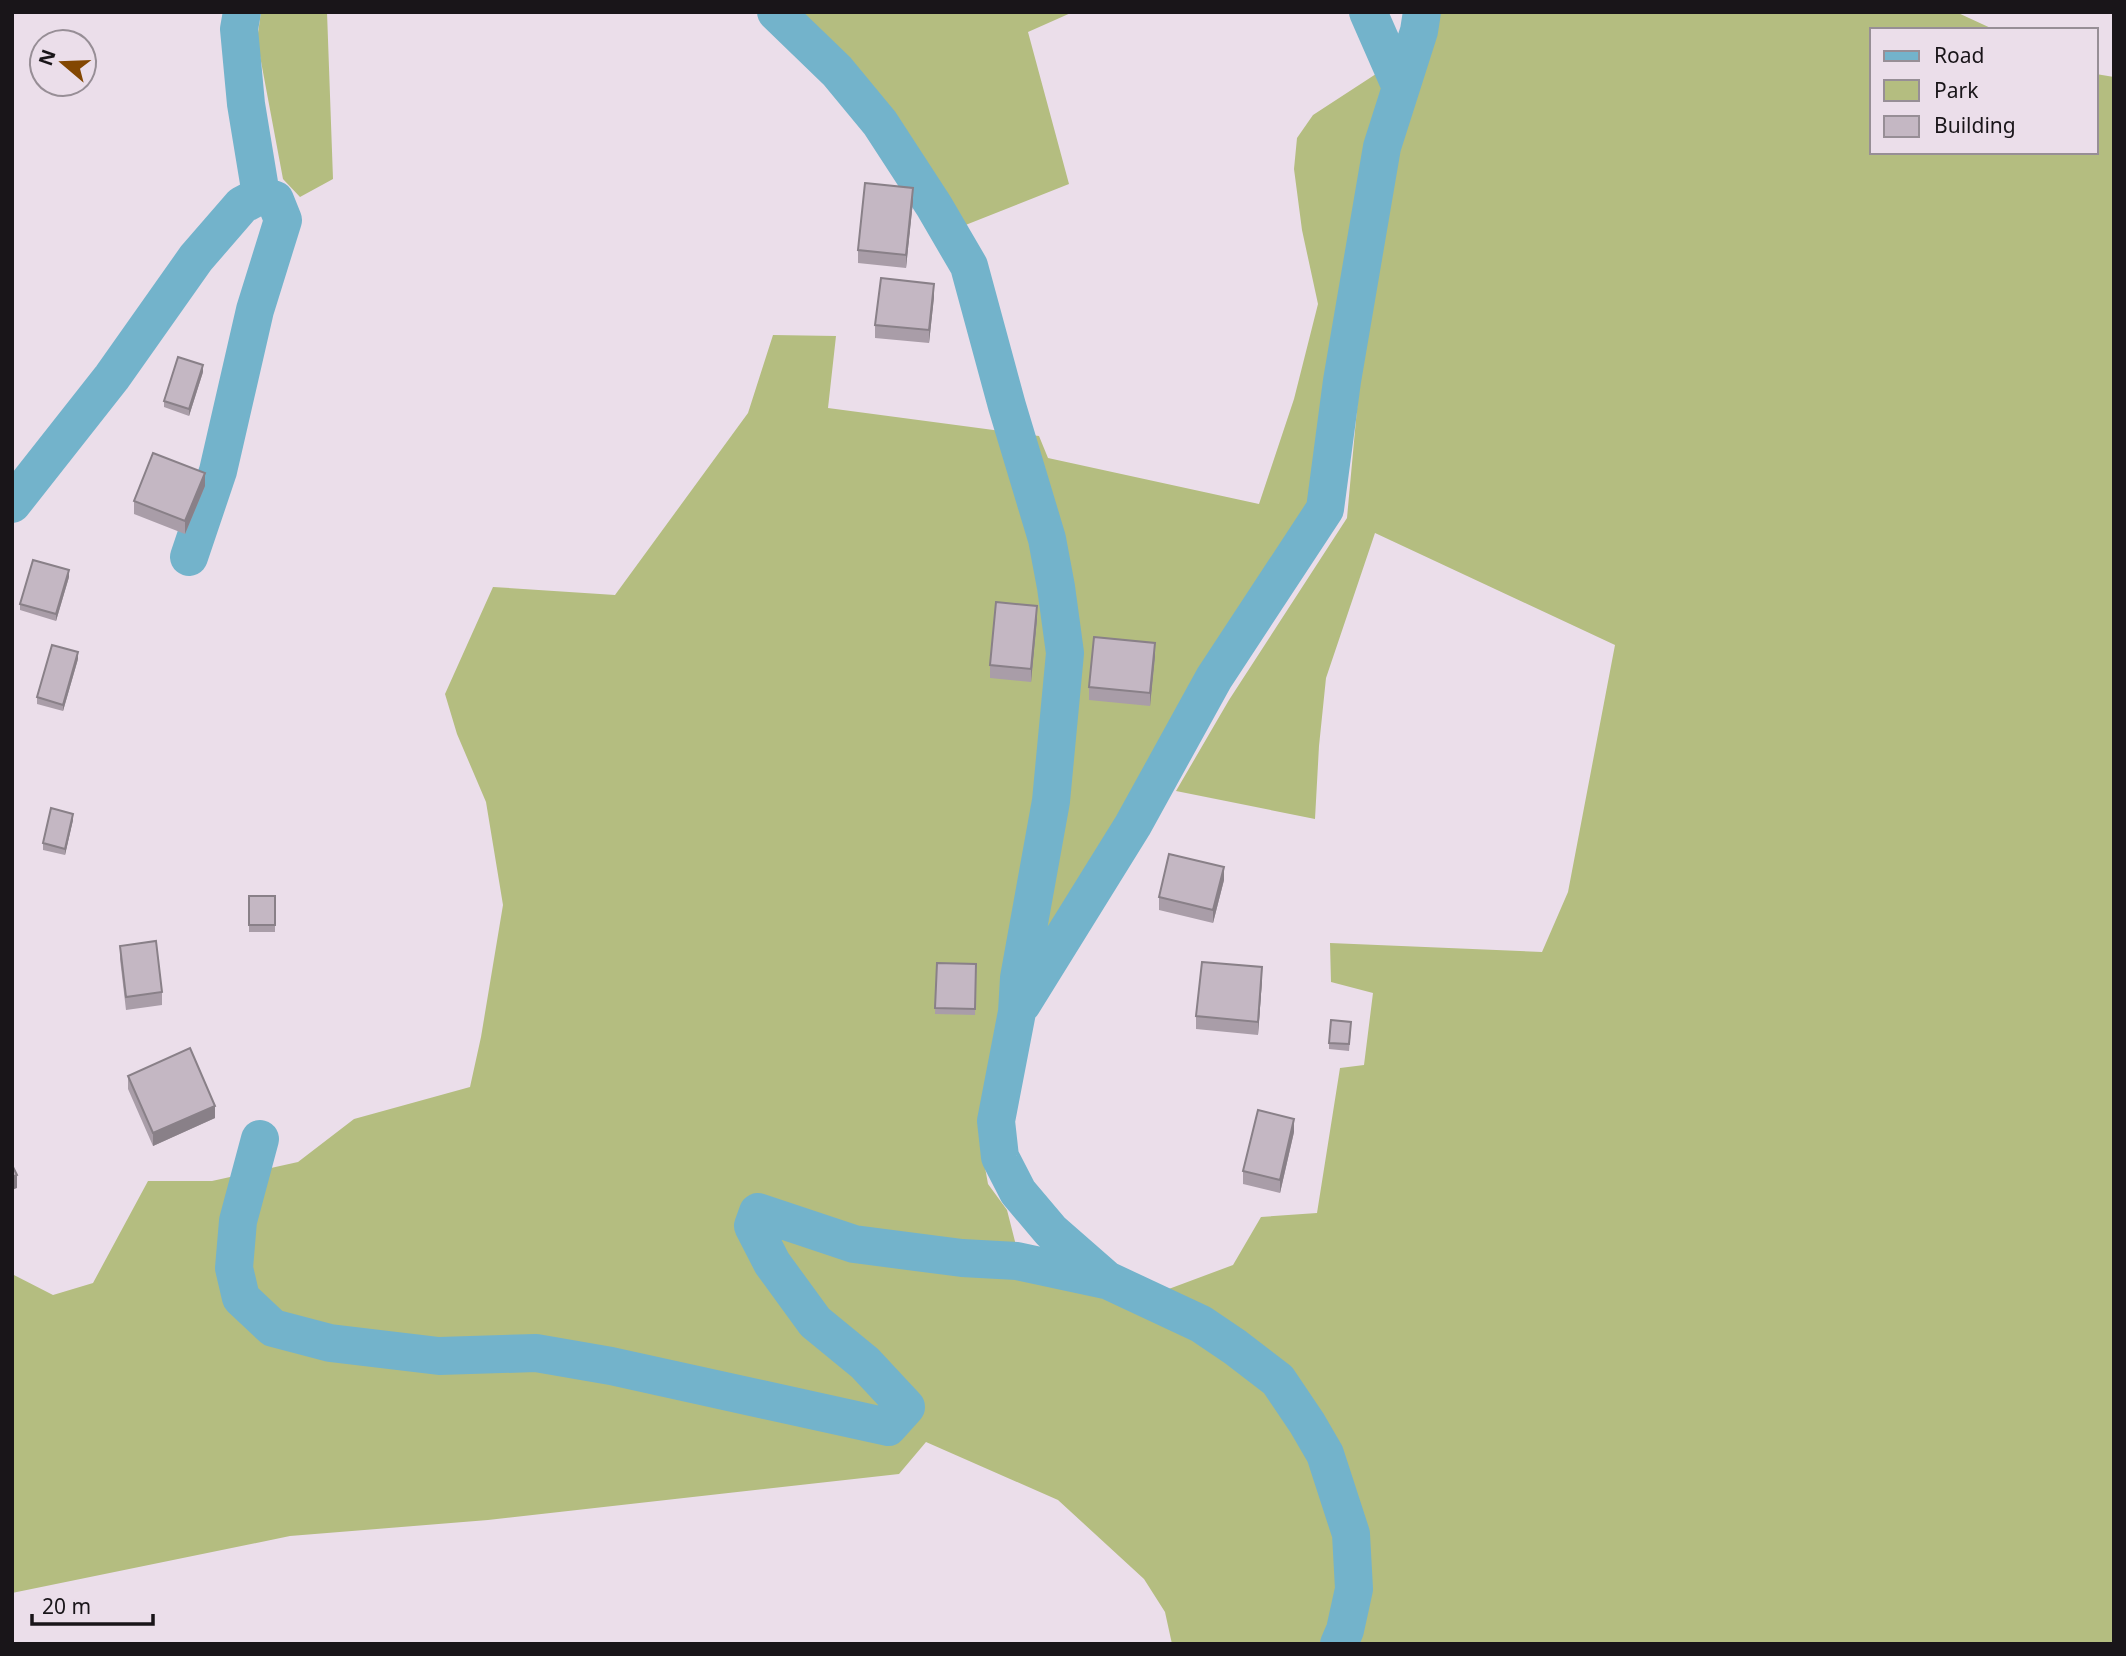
<svg xmlns="http://www.w3.org/2000/svg" width="2126" height="1656" font-family="'Noto Sans',sans-serif">
<style>
.green{fill:#b4bd80}
.lines{fill:none;stroke-linecap:round;stroke-linejoin:round}
.minor{stroke:#73b3cb;stroke-width:38}
.wall{fill:#a99da8}
.shaded-wall{fill:#898088}
.building{fill:#c4b7c3;stroke:#898088;stroke-width:2}
</style>
<rect width="100%" height="100%" fill="#ebdeea"/>
<path class="green" d="M 261,12 L 327,12 L 333,179 L 300,197 L 283,179 L 257,40 Z
M 794,12 L 1073,12 L 1028,32 L 1069,184 L 963,226 Z
M 1440,12 L 1956,12 L 1995,30 L 1872,30 L 1872,152 L 2096,152 L 2096,74 L 2114,77 L 2114,1644 L 1172,1644 L 1165,1612 L 1144,1579 L 1058,1500 L 926,1442 L 899,1474 L 488,1520 L 290,1536 L 12,1593 L 12,1274 L 53,1295 L 93,1283 L 148,1181 L 212,1181 L 298,1162 L 354,1119 L 470,1087 L 481,1037 L 503,905 L 486,802 L 457,734 L 445,694 L 493,587 L 615,595 L 748,413 L 773,335 L 836,336 L 828,408 L 1039,436 L 1048,458 L 1259,504 L 1294,399 L 1318,304 L 1302,230 L 1294,169 L 1297,138 L 1313,115 L 1379,72 L 1386,89 L 1313,494 L 1054,924 L 981,1145 L 988,1184 L 1007,1210 L 1024,1277 L 1166,1290 L 1233,1265 L 1261,1217 L 1317,1213 L 1340,1068 L 1364,1065 L 1373,993 L 1331,982 L 1330,943 L 1542,952 L 1568,892 L 1615,645 L 1375,533 L 1326,678 L 1319,746 L 1315,819 L 1176,791 L 1229,700 L 1347,518 L 1359,387 L 1401,140 Z"/>
<g class="lines">
<path class="minor" d="M 776,12 L 837,71 L 880,123 L 934,206 L 969,266 L 1007,406 L 1047,539 L 1056,587 L 1065,653 L 1051,801 L 1019,978 L 1017,1012 L 996,1121 L 1000,1157 L 1018,1192 L 1051,1231 L 1107,1280 L 1201,1324 L 1235,1347 L 1278,1380 L 1307,1423 L 1325,1454 L 1351,1534 L 1354,1589 L 1345,1630 L 1339,1644
M 1368,12 L 1400,85
M 12,504 L 112,377 L 196,258 L 242,205 L 261,195 L 246,104 L 239,29 L 242,12
M 189,557 L 218,471 L 255,310 L 283,220 L 275,200 L 261,195
M 1022,1004 L 1133,825 L 1214,678 L 1325,509 L 1342,381 L 1382,147 L 1419,31 L 1422,12
M 260,1139 L 238,1221 L 234,1268 L 241,1298 L 273,1328 L 330,1343 L 439,1356 L 536,1353 L 611,1366 L 888,1427 L 906,1407 L 865,1363 L 815,1322 L 772,1263 L 753,1226 L 758,1212 L 854,1244 L 962,1258 L 1017,1261 L 1105,1280"/>
</g>
<path class="wall" d="M 913,201 L 906,268 L 858,263 L 858,250 Z
M 934,297 L 929,343 L 875,338 L 875,325 Z
M 203,372 L 189,416 L 164,407 L 164,401 Z
M 205,486 L 185,534 L 134,514 L 134,501 Z
M 69,577 L 56,621 L 20,610 L 20,604 Z
M 1037,619 L 1031,682 L 990,678 L 990,665 Z
M 1155,656 L 1150,706 L 1089,700 L 1089,687 Z
M 78,659 L 63,711 L 37,704 L 37,697 Z
M 73,820 L 65,855 L 43,850 L 43,843 Z
M 1224,880 L 1213,923 L 1159,910 L 1159,897 Z
M 249,896 L 275,896 L 275,932 L 249,932 Z
M 120,946 L 162,992 L 162,1005 L 126,1010 L 120,959 Z
M 937,963 L 976,964 L 975,1015 L 935,1014 Z
M 1262,980 L 1258,1035 L 1196,1029 L 1196,1016 Z
M 1351,1028 L 1349,1051 L 1329,1049 L 1329,1043 Z
M 128,1076 L 215,1118 L 153,1146 L 128,1089 Z
M 1294,1132 L 1280,1193 L 1243,1184 L 1243,1171 Z"/>
<path class="shaded-wall" d="M 913,188 L 913,201 L 906,268 L 906,255 Z
M 934,284 L 934,297 L 929,343 L 929,330 Z
M 203,365 L 203,372 L 189,416 L 189,409 Z
M 205,473 L 205,486 L 185,534 L 185,521 Z
M 69,570 L 69,577 L 56,621 L 56,614 Z
M 1037,606 L 1037,619 L 1031,682 L 1031,669 Z
M 1155,643 L 1155,656 L 1150,706 L 1150,693 Z
M 78,652 L 78,659 L 63,711 L 63,705 Z
M 73,814 L 73,820 L 65,855 L 65,849 Z
M 1224,867 L 1224,880 L 1213,923 L 1213,910 Z
M 1262,967 L 1262,980 L 1258,1035 L 1258,1022 Z
M 215,1106 L 215,1118 L 153,1146 L 153,1133 Z
M 1294,1119 L 1294,1132 L 1280,1193 L 1280,1180 Z
M 17,1175 L 17,1188 L 12,1190 L 12,1177 Z"/>
<path class="building" d="M 865,183 L 913,188 L 906,255 L 858,250 Z
M 881,278 L 934,284 L 929,330 L 875,325 Z
M 178,357 L 203,365 L 189,409 L 164,401 Z
M 153,453 L 205,473 L 185,521 L 134,501 Z
M 33,560 L 69,570 L 56,614 L 20,604 Z
M 996,602 L 1037,606 L 1031,669 L 990,665 Z
M 1094,637 L 1155,643 L 1150,693 L 1089,687 Z
M 52,645 L 78,652 L 63,705 L 37,697 Z
M 51,808 L 73,814 L 65,849 L 43,843 Z
M 1169,854 L 1224,867 L 1213,910 L 1159,897 Z
M 249,896 L 275,896 L 275,925 L 249,925 Z
M 156,941 L 162,992 L 126,997 L 120,946 Z
M 1202,962 L 1262,967 L 1258,1022 L 1196,1016 Z
M 937,963 L 976,964 L 975,1009 L 935,1008 Z
M 1331,1020 L 1351,1022 L 1349,1044 L 1329,1043 Z
M 190,1048 L 215,1106 L 153,1133 L 128,1076 Z
M 1258,1110 L 1294,1119 L 1280,1180 L 1243,1171 Z
M 12,1165 L 17,1175 L 12,1177 Z"/>
<rect width="2126" height="1656" fill="none" stroke="#191519" stroke-width="28"/>
<rect x="1870" y="28" width="228" height="126" fill="#ebdeea" stroke="#978e96" stroke-width="2"/>
<rect x="1884" y="51" width="35" height="10" fill="#73b3cb" stroke="#978e96" stroke-width="2"/>
<text x="1934" y="63" font-size="21" fill="#191519">Road</text>
<rect x="1884" y="80" width="35" height="21" fill="#b4bd80" stroke="#978e96" stroke-width="2"/>
<text x="1934" y="98" font-size="21" fill="#191519">Park</text>
<rect x="1884" y="116" width="35" height="21" fill="#c4b7c3" stroke="#978e96" stroke-width="2"/>
<text x="1934" y="133" font-size="21" fill="#191519">Building</text>
<g transform="translate(63 63) rotate(289)"><circle r="33" fill="#ebdeea" stroke="#978e96" stroke-width="2"/>
<path d="M0-5L12 26L0 18L-12 26Z" fill="#834702"/>
<text y="-10" font-size="19" font-weight="bold" text-anchor="middle" fill="#191519">N</text>
</g>
<path d="M32 1614v10h121v-10" fill="none" stroke="#191519" stroke-width="3.5"/>
<text x="42" y="1614" font-size="21" fill="#191519" stroke="#ebdeea" stroke-width="5" paint-order="stroke">20 m</text>
</svg>
